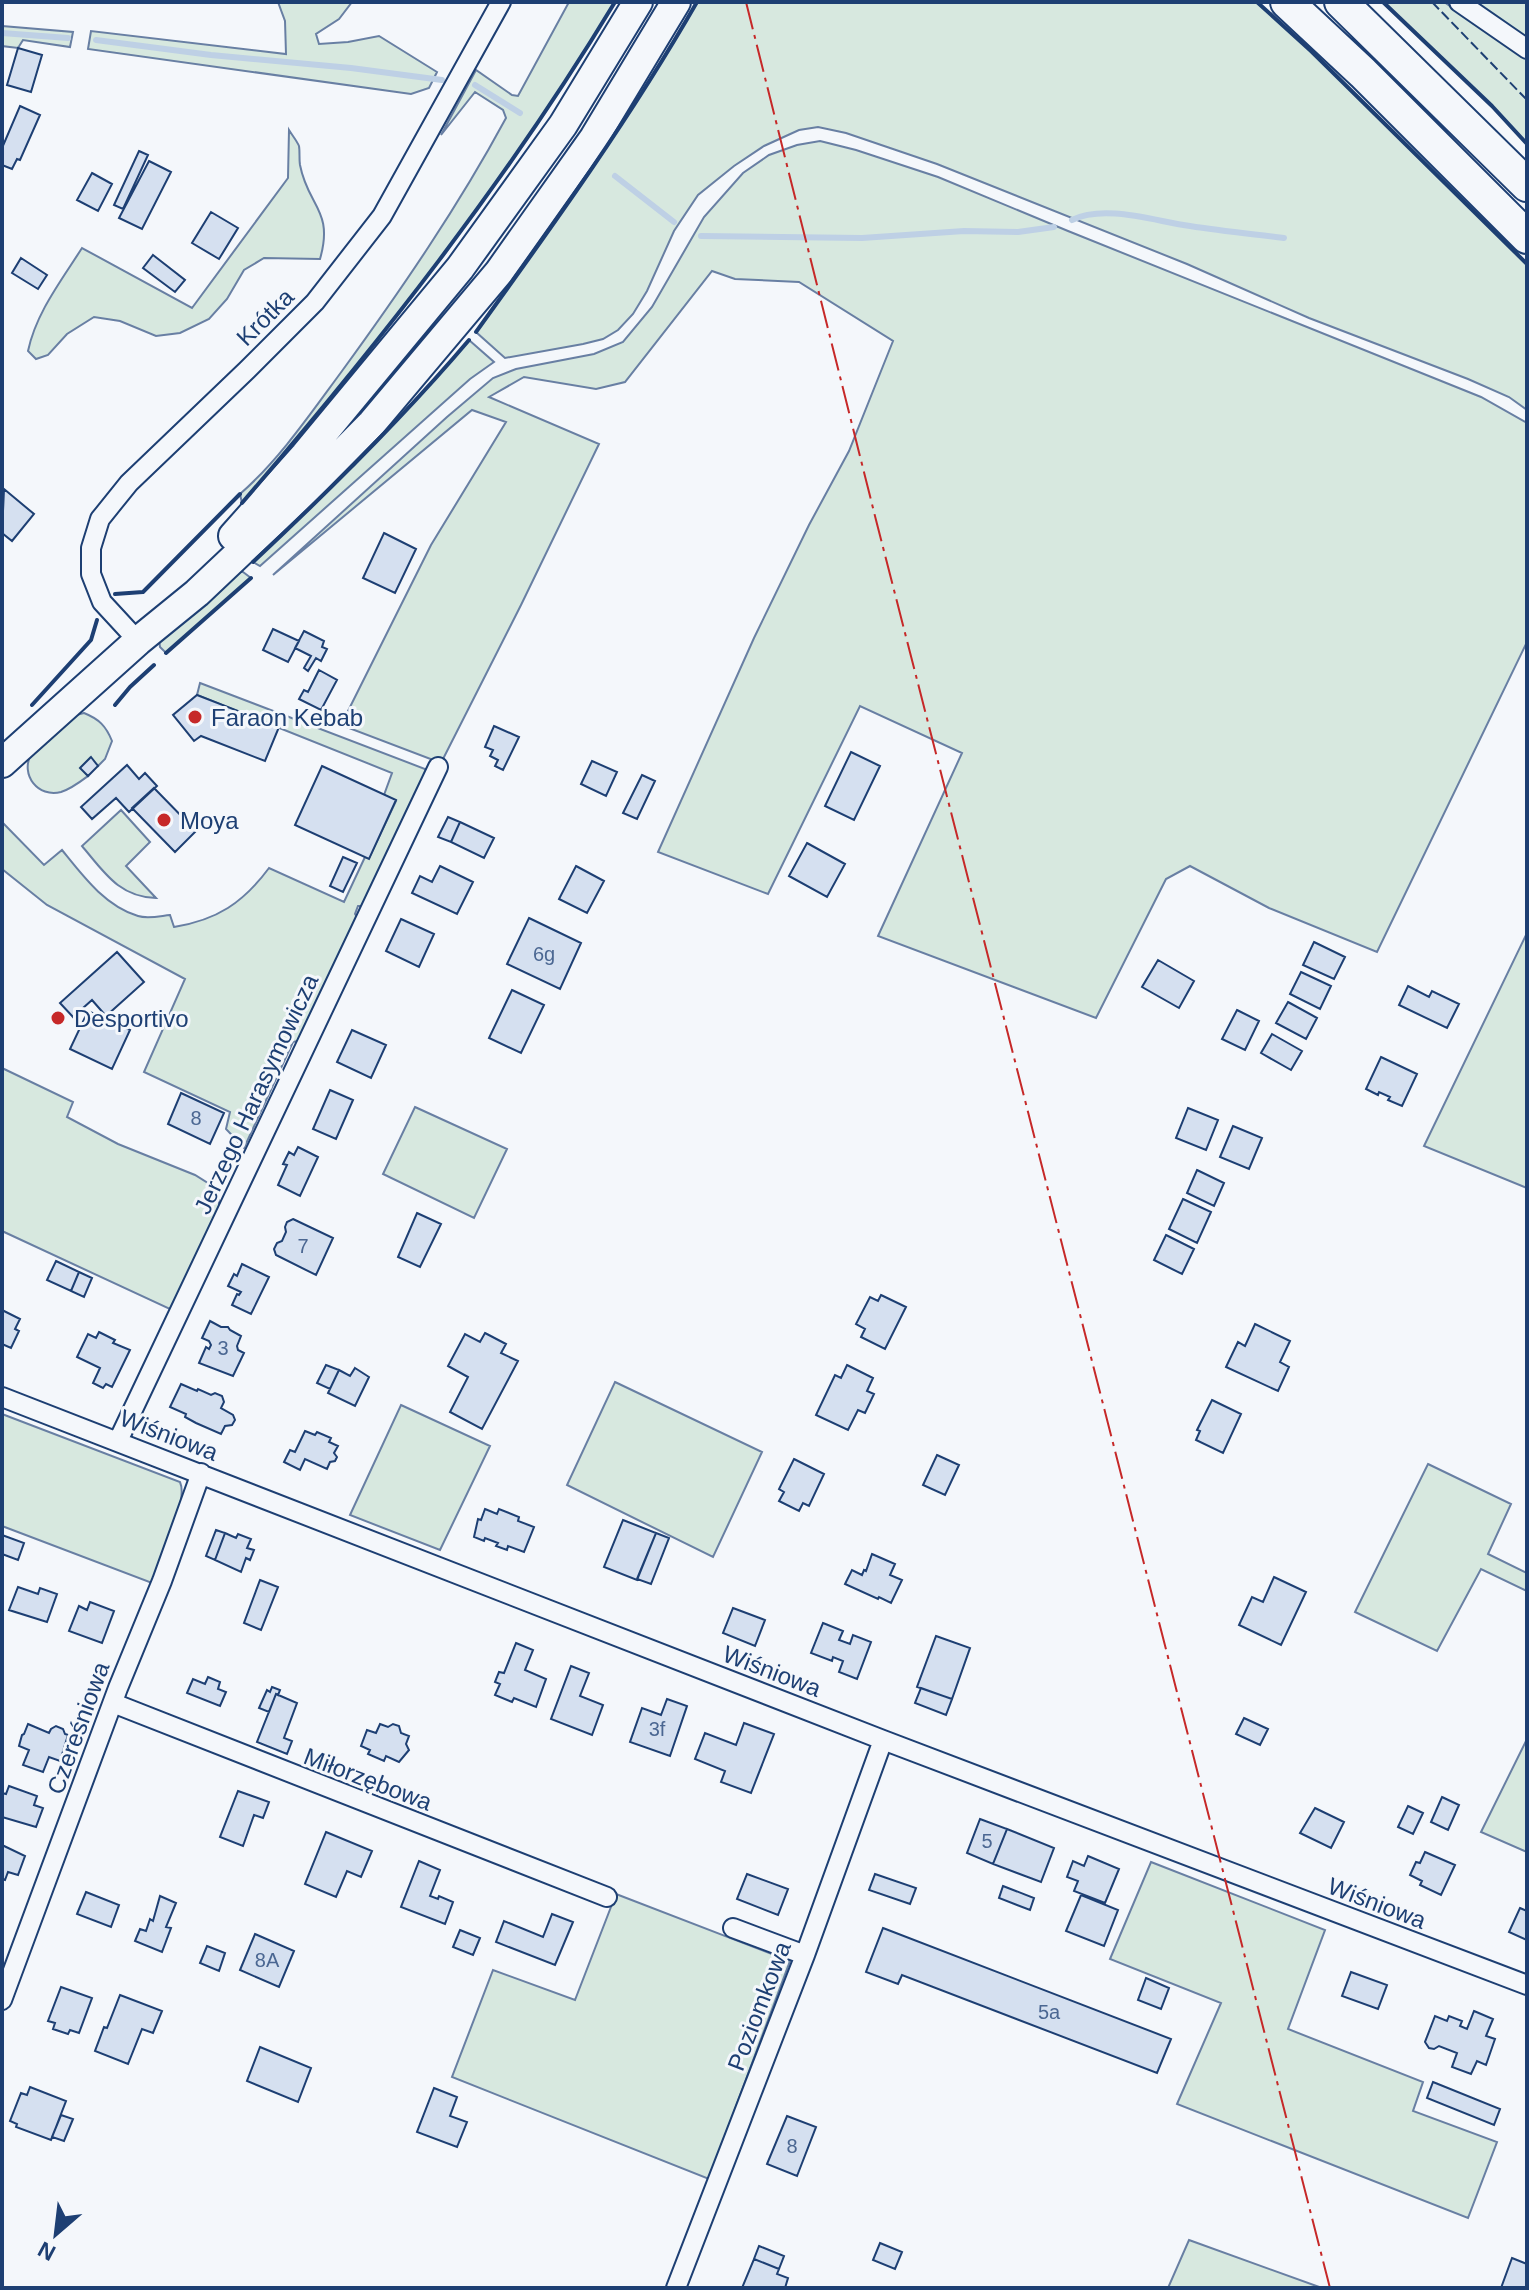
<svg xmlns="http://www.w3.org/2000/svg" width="1529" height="2290" font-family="Arial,sans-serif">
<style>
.green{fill:#d7e8df;stroke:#687fa3;stroke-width:2}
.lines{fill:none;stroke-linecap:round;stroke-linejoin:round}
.stream{stroke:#bed0e5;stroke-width:6}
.building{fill:#d5e0f0;stroke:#1d3f73;stroke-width:2}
.minor-casing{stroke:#1d3f73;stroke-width:22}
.primary-casing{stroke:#1d3f73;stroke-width:32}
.motorway-casing{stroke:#1d3f73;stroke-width:36}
.minor{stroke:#f4f7fb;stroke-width:18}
.primary{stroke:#f4f7fb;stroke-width:28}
.motorway{stroke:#f4f7fb;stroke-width:32}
.fence{stroke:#1d3f73;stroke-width:2;stroke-dasharray:10 4;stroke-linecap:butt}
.wall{stroke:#1d3f73;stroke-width:4}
.power{stroke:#c62828;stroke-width:2;stroke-dasharray:28 6 4 6;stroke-linecap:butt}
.poi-dot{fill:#c62828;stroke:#f4f7fb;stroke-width:3}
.labels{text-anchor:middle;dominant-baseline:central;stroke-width:6;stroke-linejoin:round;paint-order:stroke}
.number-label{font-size:20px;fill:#4b6792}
.street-label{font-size:24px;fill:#1d3f73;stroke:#f4f7fb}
.poi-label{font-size:24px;fill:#1d3f73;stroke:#f4f7fb;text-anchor:start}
</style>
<rect width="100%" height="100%" fill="#f4f7fb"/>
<path class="green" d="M 278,2 L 352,2 L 339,19 L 316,34 L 319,44 L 348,42 L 379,36 L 437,72 L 429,88 L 411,94 L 88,49 L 91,31 L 286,54 L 285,21 Z
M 569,2 L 615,2 C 507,181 378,345 242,503 L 240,494 C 279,460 311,413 342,371 C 401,290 458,207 506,118 L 503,110 L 475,92 L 441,135 L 476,70 L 512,95 L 518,96 Z
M 697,2 L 1257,2 L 1311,51 L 1527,264 L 1527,410 L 1509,397 L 1468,379 L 1309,318 L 1187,264 L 937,164 L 846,133 L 818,127 L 799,130 L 764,146 L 734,166 L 698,195 L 674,231 L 647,291 L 633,314 L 618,330 L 603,339 L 583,344 L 505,358 L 476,332 C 554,224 631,117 697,2 Z
M 1383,2 L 1444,2 L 1527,59 L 1527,144 L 1492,106 Z
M 1469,2 L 1527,2 L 1527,43 Z
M 2,26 L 73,32 L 70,47 L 23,40 L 18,48 L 2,46 Z
M 289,130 C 292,135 297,141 299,146 C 300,152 299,159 300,165 C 308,207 334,210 320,259 L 264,258 L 244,270 L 227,299 L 209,319 L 180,333 L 156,336 L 120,321 L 94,317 L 67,334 L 48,355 L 36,359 L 28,351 C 36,313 61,281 82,248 L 192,308 L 288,178 Z
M 820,141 L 856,150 L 938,177 L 1068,231 L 1481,397 L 1527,423 L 1527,642 L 1377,952 L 1269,908 L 1190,866 L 1166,879 L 1096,1018 L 878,936 L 962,753 L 860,706 L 768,894 L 658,852 L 754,638 L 809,525 L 849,451 L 893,341 L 799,282 L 735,279 L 712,271 L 625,382 L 596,389 L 524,377 L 489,397 L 599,444 L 521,605 L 441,763 L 341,725 L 431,545 L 506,422 L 472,410 L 273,575 L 447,417 L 493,378 L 516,369 L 594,354 L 623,342 L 652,307 L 704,217 L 743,173 L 769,155 L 797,145 Z
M 469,340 L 494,362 L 470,379 L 260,566 L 253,562 C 330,490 401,420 469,340 Z
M 231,572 L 243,572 L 251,578 L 166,653 L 160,647 L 159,640 Z
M 200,683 L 425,769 L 429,776 L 367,906 L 358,906 L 355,914 L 360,922 L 305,1039 L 293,1042 L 244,1148 L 226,1129 L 230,1112 L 144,1072 L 185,979 L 47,905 L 2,869 L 2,822 L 44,865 L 62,850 C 83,876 105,906 138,916 C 148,919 160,916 170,915 L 174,927 C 217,920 243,903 269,868 L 344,902 L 365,857 L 369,858 L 396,801 L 384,795 L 392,773 L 197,695 Z
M 84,713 C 99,719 106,726 112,741 L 105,759 L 98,766 L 90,758 L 81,767 L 88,776 C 80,782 71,789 61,792 C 38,798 20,775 31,754 C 35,745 46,738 53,732 C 64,723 71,715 84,713 Z
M 121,810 L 150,842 L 126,866 L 156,898 C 119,897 104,872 82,846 Z
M 1527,933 L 1527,1188 L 1424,1146 Z
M 2,1068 L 73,1102 L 67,1117 L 118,1144 L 195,1175 L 211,1185 L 219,1197 L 219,1212 L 172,1310 L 2,1231 Z
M 415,1107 L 507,1149 L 474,1218 L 383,1174 Z
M 615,1382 L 762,1452 L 713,1557 L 567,1485 Z
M 401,1405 L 490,1446 L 440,1550 L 350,1515 Z
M 2,1414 L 180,1482 C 189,1502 160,1561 152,1583 L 2,1526 Z
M 1428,1464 L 1511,1504 L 1488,1554 L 1527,1573 L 1527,1591 L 1481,1569 L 1437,1651 L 1355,1612 Z
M 1527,1739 L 1527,1852 L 1481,1832 Z
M 1151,1862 L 1325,1930 L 1288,2029 L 1423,2082 L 1413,2111 L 1497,2142 L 1468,2218 L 1177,2104 L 1221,2003 L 1110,1959 Z
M 616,1894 L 790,1961 L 709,2179 L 452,2077 L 493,1970 L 575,2000 Z
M 1189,2240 L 1322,2288 L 1168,2288 Z"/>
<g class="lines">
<path class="stream" d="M 2,33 L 68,38
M 96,40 L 211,55 L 351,68 L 442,80
M 475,85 L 520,113
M 615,176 L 674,222
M 1072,220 C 1105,204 1154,221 1190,226 C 1221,231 1252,234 1284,238
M 701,236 L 862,238 L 964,231 L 1018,232 L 1054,227"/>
</g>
<path class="building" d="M 18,48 L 42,55 L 31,92 L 7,85 Z
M 20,106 L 40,115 L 20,160 L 17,159 L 12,169 L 2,165 L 2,148 Z
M 139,151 L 148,155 L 123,209 L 114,205 Z
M 149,161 L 171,172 L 142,229 L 119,218 Z
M 92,173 L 112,184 L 98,211 L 77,200 Z
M 211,212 L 238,228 L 219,259 L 192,243 Z
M 153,255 L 185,280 L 175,292 L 143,268 Z
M 21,258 L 47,275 L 38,289 L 12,273 Z
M 4,489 L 34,514 L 12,541 L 2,533 Z
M 384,533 L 416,549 L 395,593 L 363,578 Z
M 273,629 L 299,641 L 288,662 L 263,650 Z
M 304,631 L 324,641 L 322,647 L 327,649 L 321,661 L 316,658 L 308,671 L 304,668 L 311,656 L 295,648 Z
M 319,670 L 337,680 L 321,710 L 299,699 L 304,690 L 308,692 Z
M 197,695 L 279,727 L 265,761 L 201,736 L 194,741 L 173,715 Z
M 494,726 L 519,737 L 503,770 L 495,766 L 498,760 L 490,756 L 493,750 L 485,747 Z
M 851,752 L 880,766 L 854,820 L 825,806 Z
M 91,757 L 98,766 L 88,776 L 80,768 Z
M 592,761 L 617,772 L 606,796 L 581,784 Z
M 127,765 L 139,779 L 145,773 L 157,786 L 129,812 L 116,798 L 92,819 L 81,807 Z
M 322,766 L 396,800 L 369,859 L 295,825 Z
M 642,775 L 655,781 L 637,819 L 623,813 Z
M 154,788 L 196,831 L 175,852 L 132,808 Z
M 448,817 L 460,822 L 451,842 L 438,837 Z
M 460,822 L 494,838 L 484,858 L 451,842 Z
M 807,843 L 845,864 L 827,897 L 789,876 Z
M 343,857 L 357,863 L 343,892 L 330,886 Z
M 440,866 L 473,882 L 457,914 L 412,893 L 420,876 L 432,882 Z
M 576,866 L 604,881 L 587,913 L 559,899 Z
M 529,918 L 581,943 L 560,989 L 507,964 Z
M 401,919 L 434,934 L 419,967 L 386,951 Z
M 1314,942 L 1345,957 L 1334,979 L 1303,965 Z
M 117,952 L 144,982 L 106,1016 L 92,1000 L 73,1017 L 60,1003 Z
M 1158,960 L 1194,981 L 1179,1008 L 1142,987 Z
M 1301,972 L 1331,986 L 1320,1009 L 1290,994 Z
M 1408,986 L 1429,997 L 1432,991 L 1459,1004 L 1447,1028 L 1399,1005 Z
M 512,990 L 544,1005 L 521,1053 L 489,1038 Z
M 1288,1002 L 1317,1018 L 1306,1039 L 1276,1023 Z
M 1237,1010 L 1259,1021 L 1245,1050 L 1222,1039 Z
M 88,1011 L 130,1030 L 112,1069 L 70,1049 Z
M 352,1030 L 386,1045 L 371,1078 L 337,1062 Z
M 1272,1034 L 1302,1051 L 1291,1070 L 1261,1053 Z
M 1381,1057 L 1417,1074 L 1402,1106 L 1388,1100 L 1390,1097 L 1379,1092 L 1378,1095 L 1366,1089 Z
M 330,1090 L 353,1100 L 336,1139 L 313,1129 Z
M 181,1093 L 224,1113 L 210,1144 L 168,1124 Z
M 1188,1108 L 1218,1120 L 1206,1150 L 1176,1138 Z
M 1233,1126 L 1262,1138 L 1249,1169 L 1220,1157 Z
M 298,1147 L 318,1157 L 300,1196 L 278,1185 L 287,1165 L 283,1164 L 289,1152 L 294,1155 Z
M 1197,1170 L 1224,1183 L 1214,1206 L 1187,1193 Z
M 1183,1199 L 1211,1212 L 1197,1243 L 1169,1229 Z
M 417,1213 L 441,1224 L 420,1267 L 398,1257 Z
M 293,1219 L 333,1238 L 316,1275 L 276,1255 L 274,1249 L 277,1243 L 282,1241 L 286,1232 L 285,1227 L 287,1222 Z
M 1166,1235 L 1194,1249 L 1182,1274 L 1154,1260 Z
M 56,1261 L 79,1272 L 71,1291 L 47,1280 Z
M 242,1264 L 269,1277 L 251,1314 L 232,1305 L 237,1294 L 239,1295 L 241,1292 L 228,1286 L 234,1274 L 237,1276 Z
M 79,1272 L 92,1278 L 84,1297 L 71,1291 Z
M 881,1295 L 906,1307 L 885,1349 L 861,1337 L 865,1329 L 856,1324 L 870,1297 L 878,1301 Z
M 2,1310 L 20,1319 L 15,1329 L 19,1331 L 11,1348 L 2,1344 Z
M 210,1321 L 221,1327 L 228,1327 L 230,1330 L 241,1336 L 237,1346 L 238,1350 L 244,1353 L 233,1376 L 199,1363 L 206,1347 L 209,1349 L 211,1345 L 209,1341 L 202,1338 Z
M 1255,1324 L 1290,1341 L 1280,1362 L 1289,1367 L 1278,1391 L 1226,1367 L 1238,1342 L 1245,1346 Z
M 99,1332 L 115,1340 L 113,1343 L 130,1350 L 112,1387 L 106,1384 L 103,1388 L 93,1383 L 100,1368 L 77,1357 L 88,1334 L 96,1338 Z
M 485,1333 L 506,1344 L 501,1353 L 518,1361 L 482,1429 L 450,1412 L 468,1377 L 448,1366 L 465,1334 L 480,1342 Z
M 326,1365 L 339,1370 L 330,1389 L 317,1383 Z
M 847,1365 L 873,1378 L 867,1391 L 874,1394 L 865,1413 L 858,1410 L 848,1430 L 816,1415 L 835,1375 L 841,1378 Z
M 355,1368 L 369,1377 L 355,1406 L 328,1393 L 339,1370 L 350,1376 Z
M 181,1384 L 197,1391 L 198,1389 L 211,1395 L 215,1393 L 222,1396 L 224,1402 L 221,1408 L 233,1415 L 235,1420 L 232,1425 L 225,1426 L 221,1434 L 196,1423 L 185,1417 L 186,1414 L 170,1407 Z
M 1212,1400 L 1241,1414 L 1223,1453 L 1196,1440 L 1200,1431 L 1197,1430 Z
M 305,1431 L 315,1435 L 317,1432 L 331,1438 L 329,1442 L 338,1446 L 334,1453 L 337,1457 L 335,1461 L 330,1462 L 327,1469 L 305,1459 L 300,1470 L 284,1462 L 290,1450 L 295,1452 Z
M 937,1455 L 959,1465 L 945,1495 L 923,1485 Z
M 794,1459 L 824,1474 L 809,1506 L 803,1503 L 799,1511 L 779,1501 L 784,1492 L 779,1489 Z
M 485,1509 L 497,1514 L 499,1509 L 519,1517 L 518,1521 L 534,1527 L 524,1552 L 508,1546 L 507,1550 L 496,1546 L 498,1543 L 485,1538 L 484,1541 L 474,1537 L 478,1519 L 481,1520 Z
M 623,1520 L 656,1533 L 637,1580 L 604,1567 Z
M 216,1530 L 225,1533 L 215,1560 L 206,1556 Z
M 225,1533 L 236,1538 L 238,1534 L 251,1539 L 247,1548 L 254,1550 L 250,1560 L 246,1558 L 241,1572 L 215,1560 Z
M 656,1533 L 669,1538 L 651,1584 L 637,1579 Z
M 2,1535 L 24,1543 L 18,1560 L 2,1554 Z
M 872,1554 L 895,1564 L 890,1575 L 902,1580 L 891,1603 L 879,1597 L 878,1599 L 845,1584 L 852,1570 L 862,1575 L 864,1570 L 866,1571 Z
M 1274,1577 L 1306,1592 L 1281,1645 L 1239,1625 L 1252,1597 L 1263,1602 Z
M 260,1580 L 278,1587 L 261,1630 L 244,1623 Z
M 18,1587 L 38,1594 L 40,1588 L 57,1594 L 47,1622 L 9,1610 Z
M 90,1602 L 114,1611 L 102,1643 L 69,1631 L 79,1606 L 87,1610 Z
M 733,1608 L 765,1620 L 755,1646 L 723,1633 Z
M 823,1623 L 843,1631 L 839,1640 L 850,1644 L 853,1635 L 871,1642 L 857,1679 L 839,1672 L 843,1661 L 833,1657 L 832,1661 L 811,1653 Z
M 936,1636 L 970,1648 L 952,1699 L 917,1687 Z
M 516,1643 L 533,1650 L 525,1670 L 546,1679 L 536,1707 L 514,1698 L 512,1702 L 495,1695 L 500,1684 L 495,1682 L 499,1672 L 504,1673 Z
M 571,1666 L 589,1673 L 580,1696 L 603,1705 L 592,1735 L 551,1719 Z
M 208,1677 L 220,1682 L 218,1689 L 226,1692 L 220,1706 L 187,1693 L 193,1679 L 205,1684 Z
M 272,1687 L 280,1690 L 278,1695 L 276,1694 L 269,1712 L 259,1708 L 267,1690 L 270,1692 Z
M 921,1688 L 952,1699 L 946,1715 L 915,1703 Z
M 276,1694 L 297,1703 L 284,1738 L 292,1741 L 287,1754 L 257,1742 Z
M 667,1699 L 687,1706 L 670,1756 L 630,1742 L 642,1708 L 661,1715 Z
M 1244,1718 L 1268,1729 L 1260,1745 L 1236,1734 Z
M 744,1723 L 774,1734 L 751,1793 L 721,1782 L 725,1771 L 695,1759 L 705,1733 L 736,1745 Z
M 28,1724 L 49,1733 L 51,1729 L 56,1726 L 63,1729 L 65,1734 L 68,1735 L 60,1761 L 49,1757 L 43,1772 L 23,1765 L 29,1750 L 19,1746 L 22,1735 L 24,1734 Z
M 380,1724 L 388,1727 L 393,1724 L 399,1726 L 401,1733 L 409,1736 L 406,1744 L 409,1750 L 399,1762 L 386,1756 L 384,1761 L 368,1754 L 370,1750 L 361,1746 L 367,1730 L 376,1733 Z
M 9,1786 L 37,1796 L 34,1805 L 43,1808 L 36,1827 L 2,1817 L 2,1793 L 6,1794 Z
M 238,1791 L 269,1802 L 263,1818 L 254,1815 L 243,1846 L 220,1837 Z
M 1442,1797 L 1459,1805 L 1448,1830 L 1431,1822 Z
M 1408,1806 L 1423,1813 L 1413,1834 L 1398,1827 Z
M 1315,1808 L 1344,1822 L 1331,1848 L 1300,1833 Z
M 980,1819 L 1007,1829 L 993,1864 L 967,1853 Z
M 1007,1829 L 1054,1848 L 1041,1882 L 993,1864 Z
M 326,1832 L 372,1851 L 361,1877 L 347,1871 L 336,1897 L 305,1884 Z
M 2,1845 L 25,1856 L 18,1875 L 8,1872 L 5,1880 L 2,1879 Z
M 1425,1852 L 1455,1865 L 1441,1895 L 1420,1885 L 1422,1881 L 1410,1875 L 1416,1862 L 1420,1863 Z
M 1088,1856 L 1119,1869 L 1105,1903 L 1074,1891 L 1078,1881 L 1067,1877 L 1073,1861 L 1084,1866 Z
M 419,1861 L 440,1870 L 430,1896 L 438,1899 L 439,1896 L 453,1902 L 445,1924 L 401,1907 Z
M 747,1874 L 788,1889 L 778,1915 L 737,1899 Z
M 875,1874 L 916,1888 L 910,1904 L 869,1890 Z
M 1003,1886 L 1034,1898 L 1030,1910 L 999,1898 Z
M 86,1892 L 119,1905 L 111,1927 L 77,1914 Z
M 1081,1895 L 1118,1910 L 1104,1946 L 1066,1931 Z
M 160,1896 L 176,1903 L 166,1927 L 171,1928 L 162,1952 L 135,1941 L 140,1929 L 146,1931 L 150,1919 L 153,1921 Z
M 1520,1908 L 1527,1911 L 1527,1940 L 1509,1932 Z
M 552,1914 L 573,1922 L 555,1965 L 496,1942 L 504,1921 L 543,1937 Z
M 883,1928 L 1171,2039 L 1157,2073 L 902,1975 L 898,1984 L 866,1972 Z
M 460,1930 L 480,1938 L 473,1955 L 453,1947 Z
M 255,1934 L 294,1951 L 279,1987 L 240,1970 Z
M 207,1946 L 225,1953 L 219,1971 L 200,1963 Z
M 1351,1972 L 1387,1985 L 1378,2009 L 1342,1996 Z
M 1146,1978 L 1169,1988 L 1161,2009 L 1138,2000 Z
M 61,1987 L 92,1998 L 79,2033 L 70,2030 L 68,2034 L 53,2029 L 55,2023 L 48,2021 Z
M 120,1995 L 162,2011 L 153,2033 L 142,2029 L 128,2064 L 95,2051 L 104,2027 L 107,2028 Z
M 1474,2011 L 1493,2019 L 1486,2036 L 1495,2039 L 1486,2065 L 1477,2061 L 1471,2074 L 1452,2067 L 1457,2053 L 1439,2046 L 1434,2049 L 1429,2048 L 1425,2042 L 1435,2016 L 1447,2021 L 1449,2016 L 1462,2021 L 1460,2026 L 1467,2029 Z
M 260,2047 L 311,2068 L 298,2102 L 247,2081 Z
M 1433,2082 L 1500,2109 L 1494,2125 L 1427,2098 Z
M 30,2087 L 66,2101 L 51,2140 L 16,2127 L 17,2124 L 10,2121 L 21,2093 L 27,2095 Z
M 434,2088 L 457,2097 L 450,2116 L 467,2122 L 457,2147 L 417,2132 Z
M 61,2115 L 73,2119 L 64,2141 L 52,2137 Z
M 787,2116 L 816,2127 L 797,2176 L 767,2164 Z
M 880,2243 L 902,2252 L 895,2269 L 873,2260 Z
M 759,2246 L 784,2256 L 779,2269 L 754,2259 Z
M 1512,2258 L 1527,2264 L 1527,2288 L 1501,2288 Z
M 754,2259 L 779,2269 L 777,2274 L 788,2278 L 785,2288 L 742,2288 Z"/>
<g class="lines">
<defs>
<path id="minor" d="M 1459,2 L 1527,49
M 138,641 L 102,602 L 91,574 L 91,548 L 100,519 L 129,483 L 247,370 L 315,302 L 382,216 L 501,2
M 2,1397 L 883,1740 L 1527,1985
M 118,1441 L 438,767
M 113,1703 L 607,1897
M 733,1928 L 805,1955
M 2,2000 L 118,1688 L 162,1581 L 201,1473
M 676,2288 L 805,1955 L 883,1740"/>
<path id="primary" d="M 233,536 L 305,455 L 460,268 L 563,125 L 638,2
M 2,763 L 138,641 L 197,593 L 304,492 L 372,423 L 499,272 L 594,138 L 676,2"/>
<path id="motorway" d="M 1287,2 L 1363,73 L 1527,237
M 1341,2 L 1527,185"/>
</defs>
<use href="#minor" class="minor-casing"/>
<use href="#primary" class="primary-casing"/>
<use href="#motorway" class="motorway-casing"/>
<use href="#minor" class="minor"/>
<use href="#primary" class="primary"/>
<use href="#motorway" class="motorway"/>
<path class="fence" d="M 1432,2 L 1527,100"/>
<path class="wall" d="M 1257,2 L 1311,51 L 1527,264
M 1383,2 L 1492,106 L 1527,144
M 476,332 C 554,224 631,117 697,2
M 242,503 C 378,345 507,181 615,2
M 253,562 C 329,491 402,419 469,340
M 115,594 L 143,592 L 240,494
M 166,653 L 251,578
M 32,705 L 91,640 L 97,620
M 115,705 L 130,687 L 154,665"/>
<path class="power" d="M 746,2 L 876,520 L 1330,2288"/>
</g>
<g class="poi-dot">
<circle cx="195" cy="717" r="8"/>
<circle cx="164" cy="820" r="8"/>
<circle cx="58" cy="1018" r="8"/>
</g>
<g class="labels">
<g class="number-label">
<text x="544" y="954">6g</text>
<text x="196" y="1118">8</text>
<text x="303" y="1246">7</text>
<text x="223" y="1348">3</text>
<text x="657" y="1729">3f</text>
<text x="987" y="1841">5</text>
<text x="267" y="1960">8A</text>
<text x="1049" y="2012">5a</text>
<text x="792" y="2146">8</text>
</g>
<g class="street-label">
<text transform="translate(265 317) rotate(-45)">Krótka</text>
<text transform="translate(256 1094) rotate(-65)">Jerzego Harasymowicza</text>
<text transform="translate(169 1435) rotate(21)">Wiśniowa</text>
<text transform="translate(772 1671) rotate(21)">Wiśniowa</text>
<text transform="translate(78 1728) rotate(-70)">Czereśniowa</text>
<text transform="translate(368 1779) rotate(21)">Miłorzębowa</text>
<text transform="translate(1377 1903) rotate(21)">Wiśniowa</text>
<text transform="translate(759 2006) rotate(-69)">Poziomkowa</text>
</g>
<g class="poi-label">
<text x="211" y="717">Faraon Kebab</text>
<text x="180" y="820">Moya</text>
<text x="74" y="1018">Desportivo</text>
</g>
</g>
<rect width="1529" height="2290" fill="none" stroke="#1d3f73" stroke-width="8"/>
<g transform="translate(56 2234) rotate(208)" stroke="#f4f7fb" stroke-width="6" paint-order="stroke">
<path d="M0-6L14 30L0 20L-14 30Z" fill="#1d3f73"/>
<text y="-12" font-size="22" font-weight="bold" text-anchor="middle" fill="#1d3f73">N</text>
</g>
</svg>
